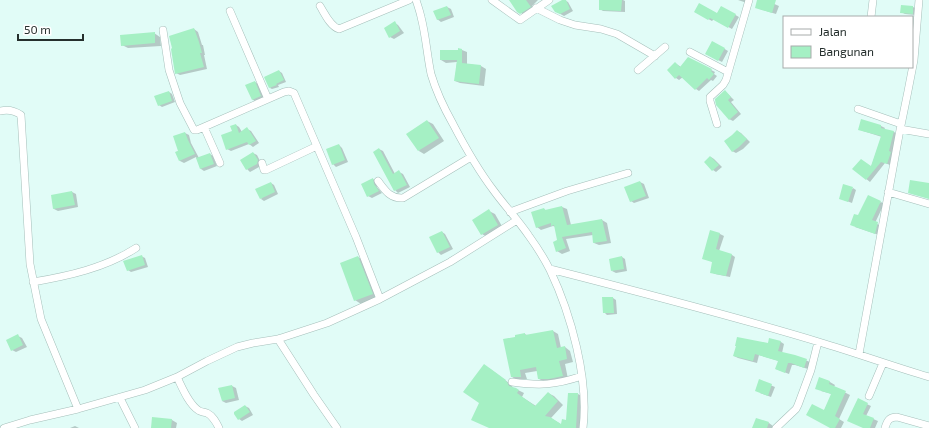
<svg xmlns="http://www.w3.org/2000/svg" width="929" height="428" font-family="'Exo 2',sans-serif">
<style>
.shadow{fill:#0003}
.building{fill:#a5f0c4}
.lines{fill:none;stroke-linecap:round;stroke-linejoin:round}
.street-casing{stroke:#a5bfba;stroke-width:8}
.street{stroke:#fff;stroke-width:7}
</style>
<rect width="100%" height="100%" fill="#e1fcf7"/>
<path class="shadow" d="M 510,0 L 538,0 L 532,6 L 534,9 L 524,15 L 518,11 Z
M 564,0 L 568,2 L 573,11 L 564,16 L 555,11 Z
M 600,0 L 623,0 L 625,1 L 625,12 L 603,11 L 600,9 Z
M 738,0 L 748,0 L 747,3 Z
M 758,0 L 765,0 L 779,6 L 776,14 L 760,9 L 756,7 Z
M 902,6 L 913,7 L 917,9 L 916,15 L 905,14 L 901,12 Z
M 447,7 L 451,9 L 454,17 L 441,22 L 437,19 Z
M 721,7 L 739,17 L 732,29 L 714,19 L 712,21 L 695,12 L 717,14 Z
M 395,23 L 398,25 L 404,33 L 394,39 L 390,37 Z
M 194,29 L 198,32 L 202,45 L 203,45 L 205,55 L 204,55 L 207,69 L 180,75 L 176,73 Z
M 154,33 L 160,37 L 161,46 L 128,48 L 122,45 Z
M 713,42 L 728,51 L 722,62 L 706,54 Z
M 462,50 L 467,52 L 467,64 L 481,66 L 486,69 L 484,86 L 460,83 L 455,81 L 457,62 L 446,63 L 441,60 Z
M 688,58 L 715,72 L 714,74 L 717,76 L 713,81 L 711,80 L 699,91 L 696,89 L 683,77 L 679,80 L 676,78 L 675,63 L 681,67 Z
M 279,71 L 282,73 L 286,82 L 278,85 L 279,87 L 272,89 L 270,88 Z
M 255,82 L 258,84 L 265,98 L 257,102 L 253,100 L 247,86 Z
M 169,92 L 172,94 L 175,102 L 162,107 L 159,105 Z
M 725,92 L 728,94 L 734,100 L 731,102 L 741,114 L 733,121 L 729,119 Z
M 427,121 L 433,124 L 444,141 L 424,154 L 419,151 Z
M 236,125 L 239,127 L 242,132 L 247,129 L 251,131 L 259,143 L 253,147 L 249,144 L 231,151 L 227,149 Z
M 881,126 L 885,128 L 884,130 L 894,132 L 897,134 L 890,165 L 885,163 L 870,182 L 854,169 L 871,167 L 882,137 L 863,131 L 859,129 Z
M 737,131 L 741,133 L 750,142 L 743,149 L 736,153 L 732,151 Z
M 185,133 L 189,135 L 191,143 L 199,158 L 210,154 L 213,156 L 217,166 L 204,171 L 201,169 L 196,157 L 184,163 L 180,161 L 176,152 L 179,151 Z
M 339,145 L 342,148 L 348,162 L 336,167 L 333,164 Z
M 379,149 L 383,151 L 395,174 L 399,172 L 403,174 L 410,187 L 398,193 L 395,190 Z
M 253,153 L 257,155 L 261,163 L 261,166 L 250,172 L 247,169 Z
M 711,157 L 714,159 L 722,167 L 716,172 L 713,170 Z
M 373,179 L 376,181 L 377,187 L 382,193 L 372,198 L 368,196 Z
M 640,182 L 644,184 L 649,198 L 634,203 L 631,201 Z
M 271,183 L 274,185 L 278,194 L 264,201 L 261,199 Z
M 853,188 L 856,190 L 852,203 L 844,200 Z
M 72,192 L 76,194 L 78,207 L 58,211 L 54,209 L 52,196 Z
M 881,202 L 884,204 L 875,223 L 881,226 L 879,235 L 855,227 L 858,217 Z
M 562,207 L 567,209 L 571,225 L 602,220 L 607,223 L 611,243 L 599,245 L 594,243 L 593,235 L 566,239 L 570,251 L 562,254 L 557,251 L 558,241 L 556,227 L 553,226 L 541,230 L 537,227 L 544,209 L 547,211 Z
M 489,211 L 495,214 L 503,228 L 487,237 L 482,234 Z
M 711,231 L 720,234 L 724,236 L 719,251 L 732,255 L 735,257 L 730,277 L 715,274 L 711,272 L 713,262 L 703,258 Z
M 442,232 L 445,234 L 453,249 L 441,255 L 438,252 Z
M 141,256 L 145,258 L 148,267 L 131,272 L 128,270 Z
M 358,257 L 364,261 L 378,297 L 361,304 L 355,300 Z
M 622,257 L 625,259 L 627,271 L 616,273 L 612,271 Z
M 613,298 L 616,300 L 617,314 L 607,315 L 604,312 Z
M 553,331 L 558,334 L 561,348 L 565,347 L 570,351 L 573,362 L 565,364 L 568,379 L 545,382 L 539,379 L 537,371 L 525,373 L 527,379 L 517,380 L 512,377 L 516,337 L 525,334 L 528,336 Z
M 18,336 L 22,338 L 27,347 L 16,352 L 12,350 Z
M 770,339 L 781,342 L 784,344 L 782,353 L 795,356 L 810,362 L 808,369 L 795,365 L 792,365 L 789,374 L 776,369 L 779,361 L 759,355 L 757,363 L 738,358 L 734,356 L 768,344 Z
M 489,368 L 509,383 L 508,383 L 512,386 L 513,388 L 516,389 L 524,393 L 522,397 L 536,406 L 548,393 L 554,396 L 563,405 L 551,418 L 562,425 L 566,421 L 578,394 L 583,397 L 583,428 L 490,428 L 481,403 Z
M 820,378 L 830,382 L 835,385 L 834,387 L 850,395 L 839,419 L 844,422 L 841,428 L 832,428 L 824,411 L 832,394 L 821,391 Z
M 760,381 L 775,387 L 771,397 L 760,393 Z
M 232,386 L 236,388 L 239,400 L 226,403 L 222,401 Z
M 858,400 L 871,406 L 866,416 L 878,421 L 875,428 L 863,428 Z
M 245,406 L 249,408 L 253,415 L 242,421 L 239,419 Z
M 172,420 L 177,423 L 176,428 L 152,428 Z
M 769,423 L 773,426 L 773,428 L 754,428 Z
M 75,426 L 79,428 L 70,428 Z"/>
<path class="building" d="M 509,0 L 526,0 L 531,7 L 520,14 L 517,12 Z
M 562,0 L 566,0 L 570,9 L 560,14 L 555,12 L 551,6 Z
M 599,0 L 622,0 L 621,11 L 599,10 Z
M 757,0 L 776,0 L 772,13 L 755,8 Z
M 699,3 L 717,13 L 721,6 L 736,14 L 728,28 L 710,18 L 708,20 L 694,12 Z
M 901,5 L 913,6 L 913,14 L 900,13 Z
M 447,6 L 451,15 L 437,20 L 433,11 Z
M 395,21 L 400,31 L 389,38 L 384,28 Z
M 194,28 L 199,42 L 202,53 L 200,53 L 204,67 L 175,74 L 171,49 L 172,48 L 169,36 Z
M 155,32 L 155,43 L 121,46 L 120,35 Z
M 712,41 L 725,48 L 718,61 L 705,54 Z
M 458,48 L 462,49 L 462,63 L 481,65 L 479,84 L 454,81 L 457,60 L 440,60 L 440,50 L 458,50 Z
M 688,57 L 712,69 L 711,71 L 714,74 L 709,80 L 707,78 L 695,90 L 679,75 L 675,79 L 667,70 L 675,62 L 680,67 Z
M 279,70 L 284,80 L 276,84 L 277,85 L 269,88 L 264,77 Z
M 255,81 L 261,96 L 252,100 L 245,85 Z
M 725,90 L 731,97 L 728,100 L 738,112 L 729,120 L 716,105 L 715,100 L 715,99 Z
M 169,91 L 172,101 L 158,106 L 154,96 Z
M 861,119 L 881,125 L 881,128 L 894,131 L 889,151 L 891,152 L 887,164 L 881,162 L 866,180 L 852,169 L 861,159 L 871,166 L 881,136 L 858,130 Z
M 427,120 L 439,138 L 418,151 L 406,134 Z
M 236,124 L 239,133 L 247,127 L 256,141 L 249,145 L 247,142 L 226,150 L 221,135 L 232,131 L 230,126 Z
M 737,130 L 747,139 L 739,147 L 732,152 L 724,141 L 732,135 Z
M 185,132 L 188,140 L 195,154 L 179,161 L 175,152 L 178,151 L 173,136 Z
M 339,144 L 345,160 L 332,165 L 326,149 Z
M 379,148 L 393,174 L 399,170 L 407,185 L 394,191 L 373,152 Z
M 253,152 L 258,160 L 257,164 L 246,170 L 240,160 Z
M 210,153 L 214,164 L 200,169 L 196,158 Z
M 710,156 L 719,165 L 712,171 L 704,162 Z
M 373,178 L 374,184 L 379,191 L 367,197 L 361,184 Z
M 910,180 L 929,183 L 929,199 L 908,193 Z
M 640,181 L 646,196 L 630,202 L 624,187 Z
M 271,182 L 275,192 L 260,199 L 255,189 Z
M 843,184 L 853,187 L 848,202 L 839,199 Z
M 72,191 L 75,205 L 53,209 L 51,195 Z
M 868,195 L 881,201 L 872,220 L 878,222 L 875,234 L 850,225 L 854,214 L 858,215 Z
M 562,206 L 567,225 L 602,219 L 607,241 L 593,243 L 592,232 L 562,237 L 566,248 L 556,252 L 553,242 L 557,240 L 554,225 L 551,226 L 551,223 L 536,228 L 531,212 L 544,208 L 545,210 Z
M 489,209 L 498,225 L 481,235 L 472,220 Z
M 710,230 L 720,233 L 716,249 L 732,254 L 726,276 L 710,273 L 712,262 L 702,259 Z
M 442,231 L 450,247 L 437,253 L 429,237 Z
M 142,255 L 145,265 L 127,271 L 123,261 Z
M 358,256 L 373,294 L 354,301 L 340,263 Z
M 622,256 L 624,269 L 611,271 L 609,259 Z
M 602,297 L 613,297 L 614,313 L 603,313 Z
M 553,330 L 557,348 L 565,346 L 567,359 L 559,361 L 563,376 L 549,379 L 538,379 L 536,367 L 520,370 L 521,377 L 511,377 L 503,339 L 515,337 L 515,335 L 525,333 L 525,335 Z
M 18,334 L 23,345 L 11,351 L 6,340 Z
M 737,337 L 768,343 L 769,338 L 781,341 L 778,351 L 795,355 L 807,359 L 804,368 L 791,363 L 788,363 L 785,373 L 775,369 L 778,361 L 755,354 L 753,361 L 733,356 L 736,346 L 735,346 Z
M 484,364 L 506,380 L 505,380 L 507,382 L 509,386 L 516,388 L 519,390 L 517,393 L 535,406 L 548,392 L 558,401 L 545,416 L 550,417 L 561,424 L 562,419 L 566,420 L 568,393 L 578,393 L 576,428 L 489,428 L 471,420 L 479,403 L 463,392 Z
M 819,377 L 830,381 L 829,384 L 846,391 L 835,416 L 840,419 L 835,428 L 830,428 L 806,415 L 812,404 L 824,410 L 831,394 L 815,389 Z
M 759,379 L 772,384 L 768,396 L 755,391 Z
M 232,385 L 235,398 L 222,401 L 218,388 Z
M 858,398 L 868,403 L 863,414 L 874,418 L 870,428 L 863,428 L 847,421 Z
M 245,405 L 250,412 L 238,420 L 234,414 L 234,412 Z
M 152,417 L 172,419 L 171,428 L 151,428 Z
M 756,418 L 769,422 L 767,428 L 752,428 Z"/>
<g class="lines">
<defs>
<path id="street" d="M 416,0 C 418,6 420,12 421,17 C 426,36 427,55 431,74 C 436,91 444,108 453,124 C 465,147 478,170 494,191 C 505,206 518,220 529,236 C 537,247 544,258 550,270 C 571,314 589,379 583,428
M 492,0 L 520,20 L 549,0
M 320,6 C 325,14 330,26 339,29 L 409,0
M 536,8 L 560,20 L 575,25 L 601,29 L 617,34 L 655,56
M 230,11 L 268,99
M 871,17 L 873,0
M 163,30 L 169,70 L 180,103 L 194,130 L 197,130 L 204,127 L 284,92 L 289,91 L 294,93 L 356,237 L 380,299
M 690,52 L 728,72
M 638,70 L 665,47
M 858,109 L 901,124
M 0,111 C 8,109 14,110 21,115 L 30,264 L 41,319 L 78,409
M 717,124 L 710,101 L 710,97 L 723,85 L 726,80 L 749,0
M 204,127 L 220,163
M 900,129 L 929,134
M 262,163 L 264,170 L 266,170 L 317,146
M 378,181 C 385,190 390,199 403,198 L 471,157
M 888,192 L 929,204
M 510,212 L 567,191 L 628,173
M 550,269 C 640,292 730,315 819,342 C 856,353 892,366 929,377
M 33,282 C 68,276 105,268 136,248
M 278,339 L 314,395 L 337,428
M 859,354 L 899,135 L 908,91 L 914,60 L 919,0
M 177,377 C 182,387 188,403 198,410 C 200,412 204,412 207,413 C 213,416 216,422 219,428
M 512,382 C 540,386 555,385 582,376
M 869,396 L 883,363
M 120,398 L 135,428
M 4,428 L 30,420 L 78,409 L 145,390 L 177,377 L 207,361 L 237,347 L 253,343 L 278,339 L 327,323 L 380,299 L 450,262 L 517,220
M 776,428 L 796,409 L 798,405 L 811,370 L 818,342
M 885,428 C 887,421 889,417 897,417 L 929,426"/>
</defs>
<use href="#street" class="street-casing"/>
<use href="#street" class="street"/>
</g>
<rect x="783" y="16" width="130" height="52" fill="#ffffff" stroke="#a8acab"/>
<rect x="791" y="29" width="20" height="6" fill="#ffffff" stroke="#a8acab"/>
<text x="819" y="36" font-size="12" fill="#252f2d">Jalan</text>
<rect x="791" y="46" width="20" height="12" fill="#a5f0c4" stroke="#a8acab"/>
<text x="819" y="56" font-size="12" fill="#252f2d">Bangunan</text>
<path d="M18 34v6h65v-6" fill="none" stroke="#252f2d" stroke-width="2"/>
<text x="24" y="34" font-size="12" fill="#252f2d" stroke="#ffffff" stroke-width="3" paint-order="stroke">50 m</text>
</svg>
